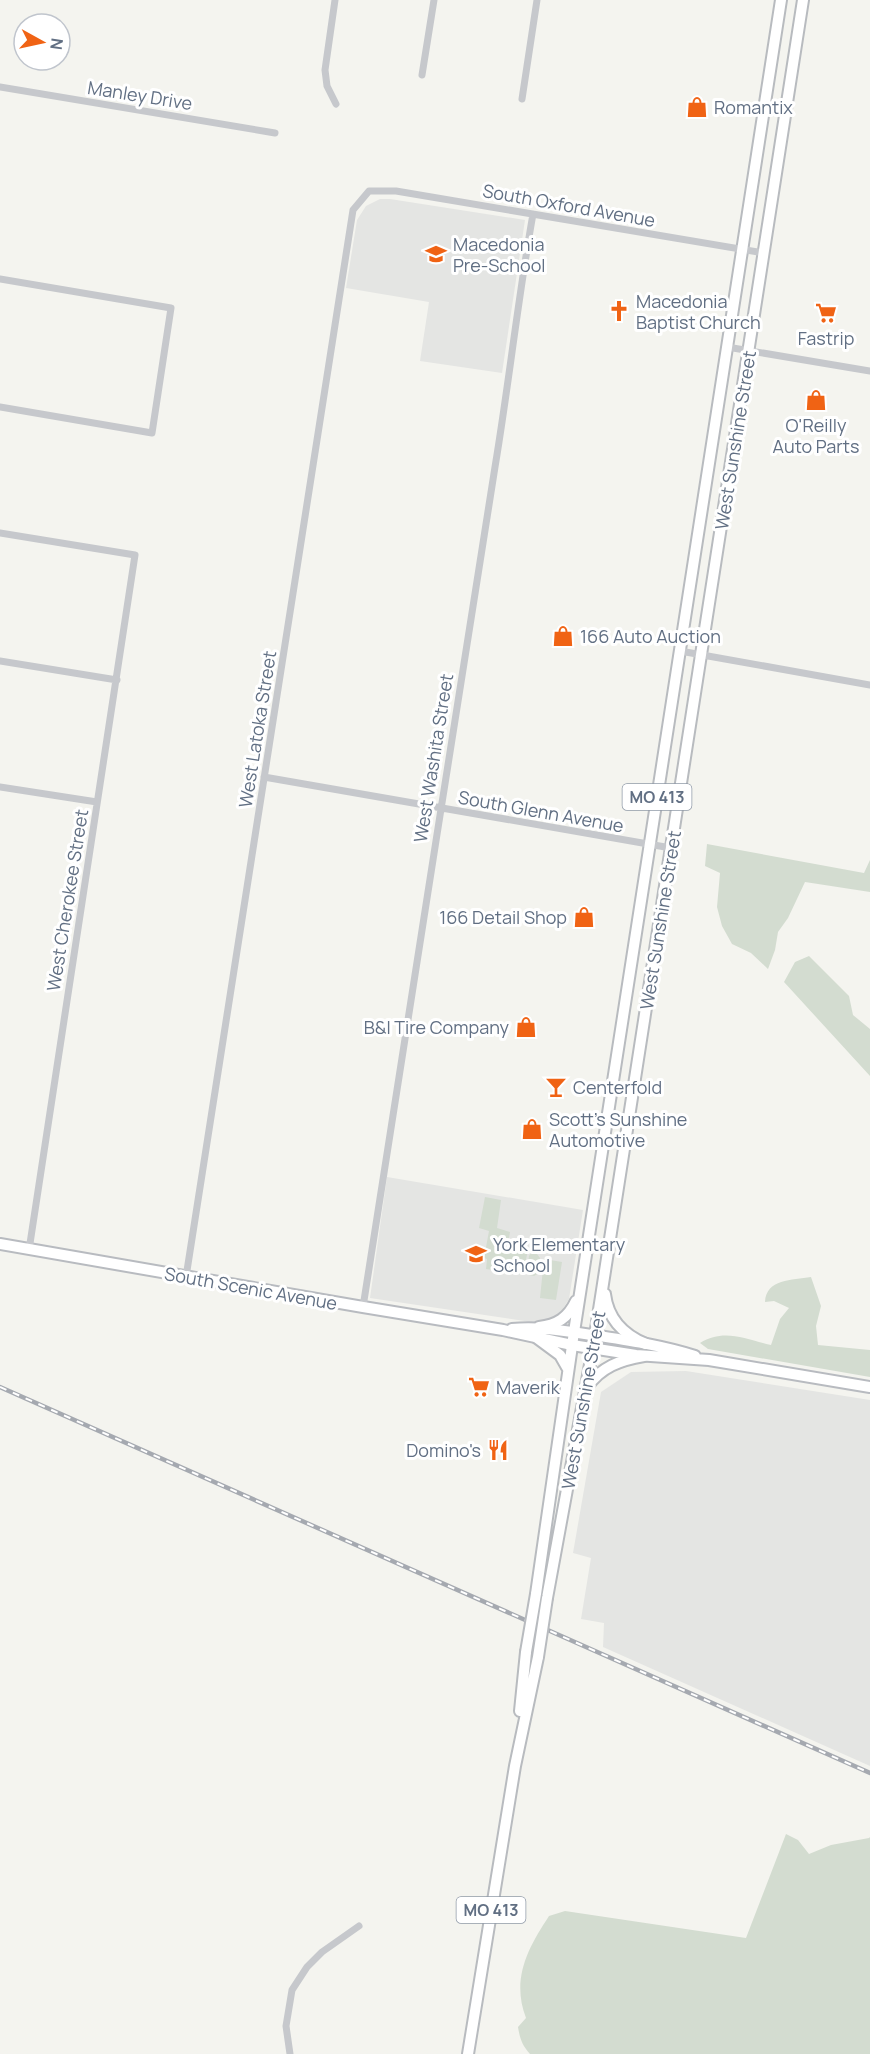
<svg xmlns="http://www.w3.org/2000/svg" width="870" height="2054" font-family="Manrope,sans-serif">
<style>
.built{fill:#e4e5e3}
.green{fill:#d3dcd0}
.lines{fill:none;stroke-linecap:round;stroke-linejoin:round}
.secondary-casing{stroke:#b8bbc0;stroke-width:14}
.primary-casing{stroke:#b8bbbf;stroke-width:14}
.street{stroke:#c6c8cc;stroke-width:7}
.secondary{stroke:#fff;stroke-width:10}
.primary{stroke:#fff;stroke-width:10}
.rail-casing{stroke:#a5a9b0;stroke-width:4.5}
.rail{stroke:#fff;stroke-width:2;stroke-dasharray:7;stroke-linecap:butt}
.primary-bridge-casing{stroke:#b8bbbf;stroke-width:14;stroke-linecap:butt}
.primary-bridge{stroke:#fff;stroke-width:10}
.labels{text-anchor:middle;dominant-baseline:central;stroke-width:6;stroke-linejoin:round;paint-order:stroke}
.shield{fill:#fff;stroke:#909aa8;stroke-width:1.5}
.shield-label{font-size:16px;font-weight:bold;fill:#616f83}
.street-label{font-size:18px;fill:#616f83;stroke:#fff}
.poi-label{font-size:18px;fill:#616f83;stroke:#fff;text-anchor:start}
</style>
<rect width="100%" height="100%" fill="#f4f4ef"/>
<path class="built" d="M 380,199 L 390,199 L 525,220 L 502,373 L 420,361 L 429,302 L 346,288 L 357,220 L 366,206 Z
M 387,1177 L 583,1210 L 569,1299 L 561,1312 L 550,1321 L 531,1322 L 370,1298 Z
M 686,1371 L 870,1400 L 870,1766 L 603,1647 L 604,1623 L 581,1619 L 591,1558 L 573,1553 L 601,1392 L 631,1372 Z"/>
<path class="green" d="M 707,844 L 864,873 L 870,860 L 870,892 L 805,882 L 788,918 L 778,932 L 775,950 L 768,969 L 751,953 L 732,944 L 722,926 L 717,907 L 720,873 L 705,866 Z
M 809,956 L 849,996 L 853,1015 L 870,1029 L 870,1076 L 784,982 L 795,962 Z
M 485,1197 L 501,1200 L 497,1228 L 510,1232 L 508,1244 L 511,1245 L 511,1247 L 528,1250 L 523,1274 L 486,1269 L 487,1259 L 484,1258 L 489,1231 L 479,1228 Z
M 531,1253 L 537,1254 L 540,1258 L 539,1273 L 534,1276 L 529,1275 L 527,1272 L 529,1256 Z
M 544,1259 L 562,1262 L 556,1300 L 540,1298 Z
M 811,1277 L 821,1306 L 816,1326 L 818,1345 L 870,1350 L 870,1377 L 708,1349 L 700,1343 C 724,1328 745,1339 771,1345 L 780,1319 L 789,1308 L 774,1301 L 765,1302 C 766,1279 792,1280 811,1277 Z
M 786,1834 L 798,1840 L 809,1854 L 831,1845 L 869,1838 L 870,1837 L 870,2054 L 530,2054 C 522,2045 520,2039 518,2027 L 526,2018 C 511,1979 528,1948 549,1916 L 565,1911 L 746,1938 Z"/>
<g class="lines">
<defs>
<path id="secondary" d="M 0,1244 L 363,1307 L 503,1330 L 572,1345 L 636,1355 L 709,1360 L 870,1387
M 512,1329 C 541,1326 570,1332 599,1336 C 631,1341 664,1346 695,1356"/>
<path id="primary" d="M 605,1294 C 608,1319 624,1335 646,1344
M 539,1327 C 557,1325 568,1318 576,1301
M 537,1338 L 560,1355 L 568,1369
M 587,1387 C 601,1367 620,1360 644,1356
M 536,1594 L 574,1332 L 781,0
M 547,1598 L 593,1348 L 803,0
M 520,1711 L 526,1652
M 468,2054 L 515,1766 L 538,1657"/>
</defs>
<use href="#secondary" class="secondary-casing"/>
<use href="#primary" class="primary-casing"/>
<path class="street" d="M 335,0 L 325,70 L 327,86 L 336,104
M 422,75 L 434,0
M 0,87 L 275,133
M 522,99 L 537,0
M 0,279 L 171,308 L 152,433 L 0,407
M 727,347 L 870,371
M 0,533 L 135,555 L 29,1250
M 680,651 L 870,685
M 0,661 L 117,680
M 264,777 L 671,848
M 0,787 L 97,802
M 186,1277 L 353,210 L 369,191 L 396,191 L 764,253
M 363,1307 C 405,1027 452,747 495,467 C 509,383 518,298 533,214
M 290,2054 L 286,2026 L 292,1990 L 307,1967 L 322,1952 L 359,1926"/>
<use href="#secondary" class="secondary"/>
<use href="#primary" class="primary"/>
<defs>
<path id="rail" d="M 0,1387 L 870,1773"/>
</defs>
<use href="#rail" class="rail-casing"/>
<use href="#rail" class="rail"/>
<defs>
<path id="primary-bridge" d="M 526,1652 L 536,1594
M 538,1657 L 547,1598"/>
</defs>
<use href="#primary-bridge" class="primary-bridge-casing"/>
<use href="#primary-bridge" class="primary-bridge"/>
</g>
<defs>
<symbol id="shop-bare" viewBox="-9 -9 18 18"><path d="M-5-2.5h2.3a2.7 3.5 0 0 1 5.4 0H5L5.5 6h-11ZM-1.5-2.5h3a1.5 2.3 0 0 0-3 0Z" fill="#f06314" stroke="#fff" stroke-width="2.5" paint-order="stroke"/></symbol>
<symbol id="school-bare" viewBox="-9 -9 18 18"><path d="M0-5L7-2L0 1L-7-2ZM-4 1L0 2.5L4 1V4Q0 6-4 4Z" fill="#f06314" stroke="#fff" stroke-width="2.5" paint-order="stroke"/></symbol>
<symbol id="church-bare" viewBox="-9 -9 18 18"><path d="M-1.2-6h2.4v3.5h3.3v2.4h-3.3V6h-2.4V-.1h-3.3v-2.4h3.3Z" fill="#f06314" stroke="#fff" stroke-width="2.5" paint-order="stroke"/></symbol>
<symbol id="supermarket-bare" viewBox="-9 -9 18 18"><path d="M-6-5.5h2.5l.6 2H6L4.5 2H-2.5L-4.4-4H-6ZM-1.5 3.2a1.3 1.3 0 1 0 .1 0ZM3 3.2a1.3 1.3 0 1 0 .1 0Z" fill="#f06314" stroke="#fff" stroke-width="2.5" paint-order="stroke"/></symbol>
<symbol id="bar-bare" viewBox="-9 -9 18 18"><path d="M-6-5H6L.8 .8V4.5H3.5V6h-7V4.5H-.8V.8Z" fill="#f06314" stroke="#fff" stroke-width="2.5" paint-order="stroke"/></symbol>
<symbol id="restaurant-bare" viewBox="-9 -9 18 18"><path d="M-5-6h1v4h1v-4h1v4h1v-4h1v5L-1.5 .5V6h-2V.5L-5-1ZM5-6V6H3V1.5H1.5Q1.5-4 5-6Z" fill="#f06314" stroke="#fff" stroke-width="2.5" paint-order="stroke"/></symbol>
</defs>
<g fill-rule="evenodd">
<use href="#shop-bare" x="682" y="92" width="30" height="30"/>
<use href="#school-bare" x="421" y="239" width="30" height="30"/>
<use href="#church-bare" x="604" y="296" width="30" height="30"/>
<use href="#supermarket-bare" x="811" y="298" width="30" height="30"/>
<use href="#shop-bare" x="801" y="385" width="30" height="30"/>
<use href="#shop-bare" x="548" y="621" width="30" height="30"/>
<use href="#shop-bare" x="569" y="902" width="30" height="30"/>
<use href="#shop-bare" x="511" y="1012" width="30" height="30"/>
<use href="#bar-bare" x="541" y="1072" width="30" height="30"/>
<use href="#shop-bare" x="517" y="1114" width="30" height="30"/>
<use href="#school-bare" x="461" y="1239" width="30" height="30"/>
<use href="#supermarket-bare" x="464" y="1372" width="30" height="30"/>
<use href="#restaurant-bare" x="483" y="1435" width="30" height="30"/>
</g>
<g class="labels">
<g class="shield">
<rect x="622.5" y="784" width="69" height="26" rx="4.5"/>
<rect x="456.5" y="1897" width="69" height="26" rx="4.5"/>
</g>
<g class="shield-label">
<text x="657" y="797">MO 413</text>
<text x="491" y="1910">MO 413</text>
</g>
<g class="street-label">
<text transform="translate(140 95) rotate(9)">Manley Drive</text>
<text transform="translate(569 205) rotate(10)">South Oxford Avenue</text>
<text transform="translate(735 440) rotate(-81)">West Sunshine Street</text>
<text transform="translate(257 729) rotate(-81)">West Latoka Street</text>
<text transform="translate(433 758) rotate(-81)">West Washita Street</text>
<text transform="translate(541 811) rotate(10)">South Glenn Avenue</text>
<text transform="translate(67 900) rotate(-81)">West Cherokee Street</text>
<text transform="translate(660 920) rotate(-81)">West Sunshine Street</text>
<text transform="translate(251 1288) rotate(10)">South Scenic Avenue</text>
<text transform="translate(583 1400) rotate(-80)">West Sunshine Street</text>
</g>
<g class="poi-label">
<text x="714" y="107">Romantix</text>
<text x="453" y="244">Macedonia<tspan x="453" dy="21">Pre-School</tspan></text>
<text x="636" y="301">Macedonia<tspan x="636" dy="21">Baptist Church</tspan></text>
<text x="826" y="338" text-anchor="middle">Fastrip</text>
<text x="816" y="425" text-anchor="middle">O'Reilly<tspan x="816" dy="21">Auto Parts</tspan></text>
<text x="580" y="636">166 Auto Auction</text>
<text x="567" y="917" text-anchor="end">166 Detail Shop</text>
<text x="509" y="1027" text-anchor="end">B&amp;I Tire Company</text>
<text x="573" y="1087">Centerfold</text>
<text x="549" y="1119">Scott's Sunshine<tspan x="549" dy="21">Automotive</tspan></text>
<text x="493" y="1244">York Elementary<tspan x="493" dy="21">School</tspan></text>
<text x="496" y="1387">Maverik</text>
<text x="481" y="1450" text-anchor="end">Domino's</text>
</g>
</g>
<g transform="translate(42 42) rotate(98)"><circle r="28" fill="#ffffff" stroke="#c0c5cd" stroke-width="1.5"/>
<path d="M0-4.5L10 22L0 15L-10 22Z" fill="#f06314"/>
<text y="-9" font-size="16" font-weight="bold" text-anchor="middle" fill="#616f83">N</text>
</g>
</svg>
